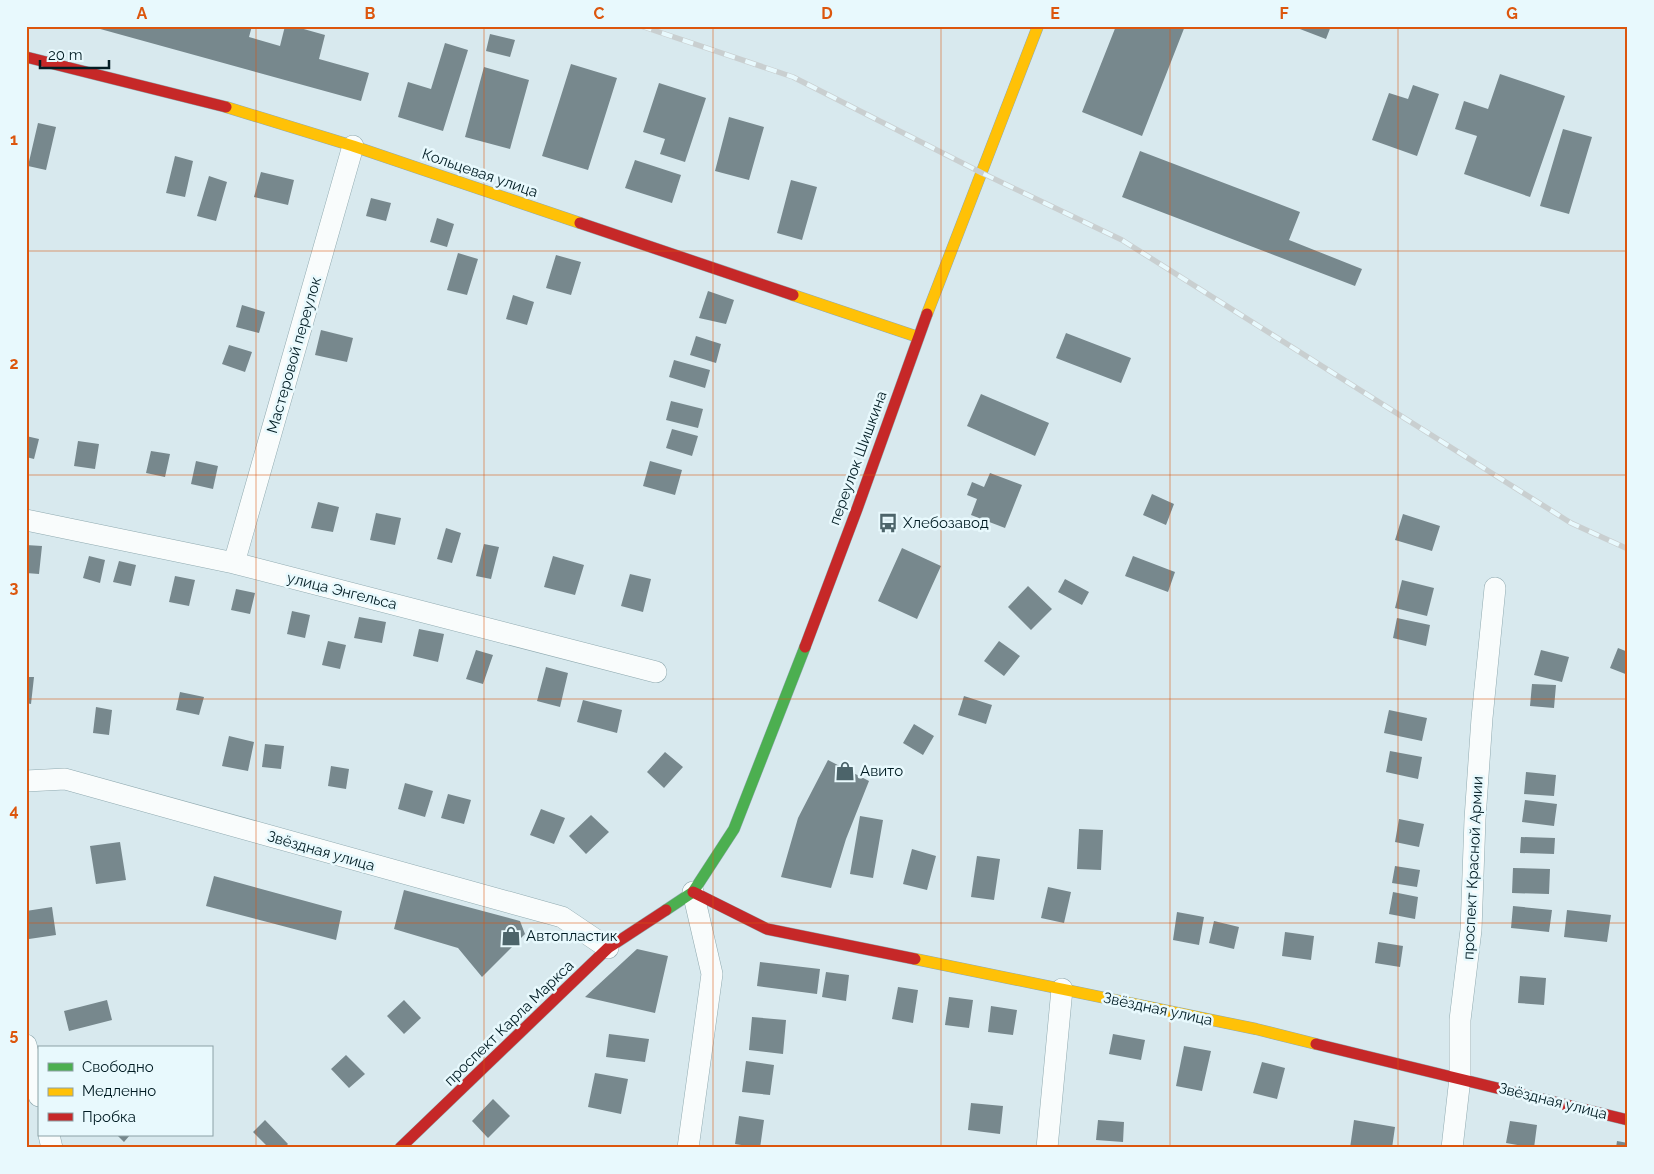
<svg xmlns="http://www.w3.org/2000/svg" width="1654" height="1174" font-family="Raleway,sans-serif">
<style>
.building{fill:#77888d}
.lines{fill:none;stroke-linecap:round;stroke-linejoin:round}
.street-casing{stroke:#90aab0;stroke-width:22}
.fast-casing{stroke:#90aab0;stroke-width:12}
.slow-casing{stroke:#90aab0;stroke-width:12}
.jam-casing{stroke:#90aab0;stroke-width:12}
.street{stroke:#f9fcfc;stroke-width:21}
.fast{stroke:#4caf50;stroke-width:11}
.slow{stroke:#ffc107;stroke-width:11}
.jam{stroke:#c62828;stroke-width:11}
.rail-casing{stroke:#c9cfd0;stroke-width:5.5}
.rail{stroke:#e8f9fd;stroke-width:4;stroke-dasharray:11;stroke-linecap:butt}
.grid{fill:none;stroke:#dc560d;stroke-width:1;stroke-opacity:0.55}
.labels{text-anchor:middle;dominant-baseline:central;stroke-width:5;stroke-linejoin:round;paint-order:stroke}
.street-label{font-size:15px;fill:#011c23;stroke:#e8f9fd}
.poi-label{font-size:15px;fill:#011c23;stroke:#e8f9fd;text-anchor:start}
.neatline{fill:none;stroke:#dc560d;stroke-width:2}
.grid-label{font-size:16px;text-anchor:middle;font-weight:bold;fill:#dc560d}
</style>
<rect width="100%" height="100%" fill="#d8e9ee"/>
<path class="building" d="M 252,26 L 249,37 L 280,46 L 285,26 L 293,26 L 325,35 L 319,59 L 369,73 L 361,101 L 93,27 Z
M 1116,26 L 1185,26 L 1142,136 L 1082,112 Z
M 1292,26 L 1331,26 L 1326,39 Z
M 490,34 L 515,40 L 510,57 L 486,51 Z
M 445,43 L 468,50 L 443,131 L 398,117 L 408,82 L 431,89 Z
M 571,64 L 617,78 L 588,170 L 542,156 Z
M 484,67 L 529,80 L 510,149 L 465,137 Z
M 1500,74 L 1565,96 L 1530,197 L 1464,174 L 1477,136 L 1455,129 L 1464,101 L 1488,109 Z
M 659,83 L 706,98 L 685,162 L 660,154 L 665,139 L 643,132 Z
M 1413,85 L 1439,94 L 1417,156 L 1372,140 L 1389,93 L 1408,99 Z
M 729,117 L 764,127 L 749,180 L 715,171 Z
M 38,123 L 56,127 L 46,170 L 28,166 Z
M 1563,129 L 1592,137 L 1569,214 L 1540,206 Z
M 1140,151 L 1300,212 L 1289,240 L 1362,269 L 1355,286 L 1122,197 Z
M 175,156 L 193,161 L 185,197 L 166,193 Z
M 635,160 L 681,175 L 672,203 L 625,188 Z
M 261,172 L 294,180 L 288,205 L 254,197 Z
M 209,176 L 227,182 L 216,221 L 197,216 Z
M 791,180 L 817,187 L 802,240 L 777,233 Z
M 371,198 L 391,203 L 386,221 L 366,216 Z
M 437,218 L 454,224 L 447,247 L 430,242 Z
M 458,253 L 478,259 L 467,295 L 447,290 Z
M 556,255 L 581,262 L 571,295 L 546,288 Z
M 708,291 L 734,300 L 726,324 L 699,318 Z
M 513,295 L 534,302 L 527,325 L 506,319 Z
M 242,305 L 265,312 L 259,333 L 236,327 Z
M 321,330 L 353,338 L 347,362 L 315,355 Z
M 1066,333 L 1131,358 L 1121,383 L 1056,358 Z
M 696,336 L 721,344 L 716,363 L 690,355 Z
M 229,345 L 252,352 L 245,372 L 222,364 Z
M 674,360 L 710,370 L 705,388 L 669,377 Z
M 981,394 L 1049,423 L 1035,456 L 967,426 Z
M 671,401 L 703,409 L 698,428 L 666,420 Z
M 672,429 L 698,436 L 692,456 L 666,448 Z
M 26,436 L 39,439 L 34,459 L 26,457 Z
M 78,441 L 99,444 L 95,469 L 74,466 Z
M 151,451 L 170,454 L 165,477 L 146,473 Z
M 196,461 L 218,466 L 213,489 L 191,484 Z
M 650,461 L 682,470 L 675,495 L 643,486 Z
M 990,473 L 1022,485 L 1005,528 L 971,515 L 977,499 L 967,495 L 972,482 L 984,487 Z
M 1152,494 L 1174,504 L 1166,525 L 1143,515 Z
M 318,502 L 339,507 L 333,532 L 311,528 Z
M 376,513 L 401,518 L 395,545 L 370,540 Z
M 1403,514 L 1440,526 L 1432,551 L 1395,540 Z
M 446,528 L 461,533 L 452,563 L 437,559 Z
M 484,544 L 499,547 L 491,579 L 476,576 Z
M 26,545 L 42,546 L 39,574 L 26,573 Z
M 902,548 L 941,566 L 917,619 L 878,601 Z
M 89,556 L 105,560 L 100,583 L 83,578 Z
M 553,556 L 584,565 L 575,595 L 544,587 Z
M 1133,556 L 1175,572 L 1168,592 L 1125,576 Z
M 119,561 L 136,565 L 131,586 L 113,582 Z
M 630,574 L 651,579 L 643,612 L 621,606 Z
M 175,576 L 195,580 L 189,606 L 169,602 Z
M 1065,579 L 1089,592 L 1082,605 L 1058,592 Z
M 1402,580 L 1434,588 L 1427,616 L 1395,608 Z
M 1028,586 L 1052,609 L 1031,630 L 1008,607 Z
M 236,589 L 255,593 L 250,614 L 231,610 Z
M 292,611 L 310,615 L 305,638 L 287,634 Z
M 359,617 L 386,622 L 382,643 L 354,638 Z
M 1397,618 L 1430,625 L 1426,646 L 1393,638 Z
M 419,629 L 444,634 L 438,662 L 413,656 Z
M 328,641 L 346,645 L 340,669 L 322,665 Z
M 999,641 L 1020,656 L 1004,676 L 984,661 Z
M 1618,648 L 1628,652 L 1628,675 L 1610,668 Z
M 476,650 L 493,655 L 483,684 L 466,679 Z
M 1541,650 L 1569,657 L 1562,682 L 1534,675 Z
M 546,667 L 568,673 L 560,707 L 537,701 Z
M 26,677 L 34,677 L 31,704 L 26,703 Z
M 1532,684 L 1556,685 L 1554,708 L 1530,706 Z
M 180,692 L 204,697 L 199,715 L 176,710 Z
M 964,696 L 992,705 L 986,724 L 958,715 Z
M 583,700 L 622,710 L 617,733 L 577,722 Z
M 96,707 L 112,710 L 109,735 L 93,733 Z
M 1389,710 L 1427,718 L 1422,741 L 1384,733 Z
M 914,724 L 934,736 L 923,755 L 903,743 Z
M 229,736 L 254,742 L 248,771 L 222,766 Z
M 265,744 L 284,746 L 281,769 L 262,767 Z
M 1390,751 L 1422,757 L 1418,779 L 1386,772 Z
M 665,752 L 683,767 L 664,788 L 647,772 Z
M 828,760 L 869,781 L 846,839 L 831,888 L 781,877 L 798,818 Z
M 331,766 L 349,769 L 346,789 L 328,786 Z
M 1526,772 L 1556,775 L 1554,796 L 1524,794 Z
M 405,783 L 433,791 L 425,817 L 398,809 Z
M 448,794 L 471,800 L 464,824 L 441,818 Z
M 1525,800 L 1557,804 L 1554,826 L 1522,822 Z
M 541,809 L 565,818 L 554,844 L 530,835 Z
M 591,815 L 609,832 L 586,854 L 569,836 Z
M 860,816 L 883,820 L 873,878 L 850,874 Z
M 1399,819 L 1424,824 L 1419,847 L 1395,842 Z
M 1079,829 L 1103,830 L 1101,870 L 1077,869 Z
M 1521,837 L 1555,838 L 1554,854 L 1520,853 Z
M 120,842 L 126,880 L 96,884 L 90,846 Z
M 912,849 L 936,856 L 927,890 L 903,884 Z
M 977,856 L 1000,859 L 994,900 L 971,897 Z
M 1395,866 L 1420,870 L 1417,887 L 1392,883 Z
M 1513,868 L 1550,869 L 1549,894 L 1512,893 Z
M 214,876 L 342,911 L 336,940 L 206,906 Z
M 1048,887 L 1071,892 L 1064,923 L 1041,918 Z
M 404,890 L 520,921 L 525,934 L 482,977 L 458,948 L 394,929 Z
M 1393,892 L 1418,897 L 1415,919 L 1389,914 Z
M 1513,906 L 1552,910 L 1549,932 L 1511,928 Z
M 52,907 L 56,935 L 29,939 L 26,911 Z
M 1567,910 L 1611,915 L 1607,942 L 1564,937 Z
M 1177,912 L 1204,917 L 1199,945 L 1173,940 Z
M 1214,921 L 1239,927 L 1234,949 L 1209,943 Z
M 1285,932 L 1314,936 L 1311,960 L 1282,956 Z
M 1378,942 L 1403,946 L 1400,967 L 1375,963 Z
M 637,949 L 668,956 L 655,1013 L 585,997 Z
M 760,962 L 820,969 L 817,994 L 757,986 Z
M 826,972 L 849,975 L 846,1001 L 822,997 Z
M 1520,976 L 1546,978 L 1544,1005 L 1518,1003 Z
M 898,987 L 918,990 L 913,1023 L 892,1019 Z
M 949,997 L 973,1000 L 969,1028 L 945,1025 Z
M 107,1000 L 112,1020 L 69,1031 L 64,1011 Z
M 404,1000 L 421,1018 L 404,1034 L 387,1016 Z
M 991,1006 L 1017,1010 L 1013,1035 L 988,1032 Z
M 752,1017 L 786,1020 L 783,1054 L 749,1050 Z
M 609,1034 L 649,1039 L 645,1062 L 606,1057 Z
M 1113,1034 L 1145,1040 L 1141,1060 L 1109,1054 Z
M 1184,1046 L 1211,1051 L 1202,1091 L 1176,1086 Z
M 346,1055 L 365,1074 L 349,1088 L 331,1069 Z
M 746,1061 L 774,1065 L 770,1095 L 742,1092 Z
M 1262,1062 L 1285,1068 L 1277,1099 L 1253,1093 Z
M 595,1073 L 628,1079 L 621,1114 L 588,1107 Z
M 493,1099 L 510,1116 L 488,1138 L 472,1121 Z
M 971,1103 L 1003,1106 L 1000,1134 L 968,1130 Z
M 739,1116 L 764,1120 L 760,1148 L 735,1144 Z
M 265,1120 L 288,1144 L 284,1148 L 269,1148 L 253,1132 Z
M 1098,1120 L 1124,1122 L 1123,1142 L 1096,1140 Z
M 1354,1120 L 1395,1127 L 1392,1148 L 1350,1148 Z
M 1510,1121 L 1537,1125 L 1534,1148 L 1506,1143 Z
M 117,1135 L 130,1135 L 124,1142 Z
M 1617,1141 L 1628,1143 L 1628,1148 L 1616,1148 Z"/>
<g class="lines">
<defs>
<path id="street" d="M 26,520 L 234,563 L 656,672
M 234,563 L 353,146
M 26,781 L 65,779 L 562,917 L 608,948
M 26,1045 L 39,1096
M 49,1135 L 52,1148
M 688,1148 L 712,974 L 693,892
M 1047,1148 L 1062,989
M 1452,1148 L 1460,1078 L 1460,1020 L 1471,930 L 1475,819 L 1482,718 L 1495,588"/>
<path id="fast" d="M 666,910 L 693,892 L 734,829 L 805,647"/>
<path id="slow" d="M 226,107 L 353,146 L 580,223
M 793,295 L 918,337
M 927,314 L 1038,26
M 915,959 L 1256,1029 L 1316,1044"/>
<path id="jam" d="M 26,57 L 226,107
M 580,223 L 793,295
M 805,647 L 857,509 L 927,314
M 693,892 L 767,929 L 915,959
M 1316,1044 L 1628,1120
M 400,1148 L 608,948 L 666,910"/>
</defs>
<use href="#street" class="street-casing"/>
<use href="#fast" class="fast-casing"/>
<use href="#slow" class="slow-casing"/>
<use href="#jam" class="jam-casing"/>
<use href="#street" class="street"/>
<use href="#fast" class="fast"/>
<use href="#slow" class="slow"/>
<use href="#jam" class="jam"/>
<defs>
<path id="rail" d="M 641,26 L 793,77 L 982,173 L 1122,240 L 1571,523 L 1628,549"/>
</defs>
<use href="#rail" class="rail-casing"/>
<use href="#rail" class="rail"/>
</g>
<path class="grid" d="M 256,26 L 256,1148M 484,26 L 484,1148M 713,26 L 713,1148M 941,26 L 941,1148M 1170,26 L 1170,1148M 1398,26 L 1398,1148M 26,251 L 1628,251M 26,475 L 1628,475M 26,699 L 1628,699M 26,923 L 1628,923"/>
<defs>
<symbol id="bus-bare" viewBox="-9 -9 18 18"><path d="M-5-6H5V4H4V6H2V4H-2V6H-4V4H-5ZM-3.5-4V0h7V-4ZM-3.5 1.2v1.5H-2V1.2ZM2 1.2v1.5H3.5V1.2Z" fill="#4c646a" stroke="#e8f9fd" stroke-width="2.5" paint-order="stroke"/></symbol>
<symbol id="shop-bare" viewBox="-9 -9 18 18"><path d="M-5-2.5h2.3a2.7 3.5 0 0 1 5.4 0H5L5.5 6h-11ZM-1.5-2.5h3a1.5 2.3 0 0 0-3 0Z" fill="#4c646a" stroke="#e8f9fd" stroke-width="2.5" paint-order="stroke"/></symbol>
</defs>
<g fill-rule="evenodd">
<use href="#bus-bare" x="874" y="509" width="28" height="28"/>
<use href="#shop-bare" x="831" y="757" width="28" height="28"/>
<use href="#shop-bare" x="497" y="922" width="28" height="28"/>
</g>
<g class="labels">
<g class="street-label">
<text transform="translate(480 173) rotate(19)">Кольцевая улица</text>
<text transform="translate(294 355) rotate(-74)">Мастеровой переулок</text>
<text transform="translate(858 458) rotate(-70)">переулок Шишкина</text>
<text transform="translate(342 591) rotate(14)">улица Энгельса</text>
<text transform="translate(321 851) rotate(16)">Звёздная улица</text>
<text transform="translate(1473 868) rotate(-87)">проспект Красной Армии</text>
<text transform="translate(1158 1009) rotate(12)">Звёздная улица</text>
<text transform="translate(509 1023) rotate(-44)">проспект Карла Маркса</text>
<text transform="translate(1553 1101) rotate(14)">Звёздная улица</text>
</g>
<g class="poi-label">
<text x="903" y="523">Хлебозавод</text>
<text x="860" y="771">Авито</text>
<text x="526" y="936">Автопластик</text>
</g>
</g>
<rect width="1654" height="1174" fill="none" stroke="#e8f9fd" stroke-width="55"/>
<rect x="38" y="1046" width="175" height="90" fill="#e8f9fd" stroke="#8ca1a6"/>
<rect x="48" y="1063" width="25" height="8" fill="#4caf50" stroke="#8ca1a6"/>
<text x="82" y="1072" font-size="15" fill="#011c23">Свободно</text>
<rect x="48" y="1088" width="25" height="8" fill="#ffc107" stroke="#8ca1a6"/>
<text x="82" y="1096" font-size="15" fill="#011c23">Медленно</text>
<rect x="48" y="1113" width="25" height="8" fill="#c62828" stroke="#8ca1a6"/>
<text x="82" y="1122" font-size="15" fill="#011c23">Пробка</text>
<path d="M40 60v8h69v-8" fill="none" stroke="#011c23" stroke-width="2.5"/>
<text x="48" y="60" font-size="15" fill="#011c23" stroke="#e8f9fd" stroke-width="4" paint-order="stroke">20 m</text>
<rect x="28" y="28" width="1598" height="1118" class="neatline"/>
<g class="grid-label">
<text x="142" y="19">A</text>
<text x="370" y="19">B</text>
<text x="599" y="19">C</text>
<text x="827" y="19">D</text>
<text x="1055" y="19">E</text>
<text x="1284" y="19">F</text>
<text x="1512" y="19">G</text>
<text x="14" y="145">1</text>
<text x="14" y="369">2</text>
<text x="14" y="593">3</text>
<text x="14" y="816">4</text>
<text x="14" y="1040">5</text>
</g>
</svg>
